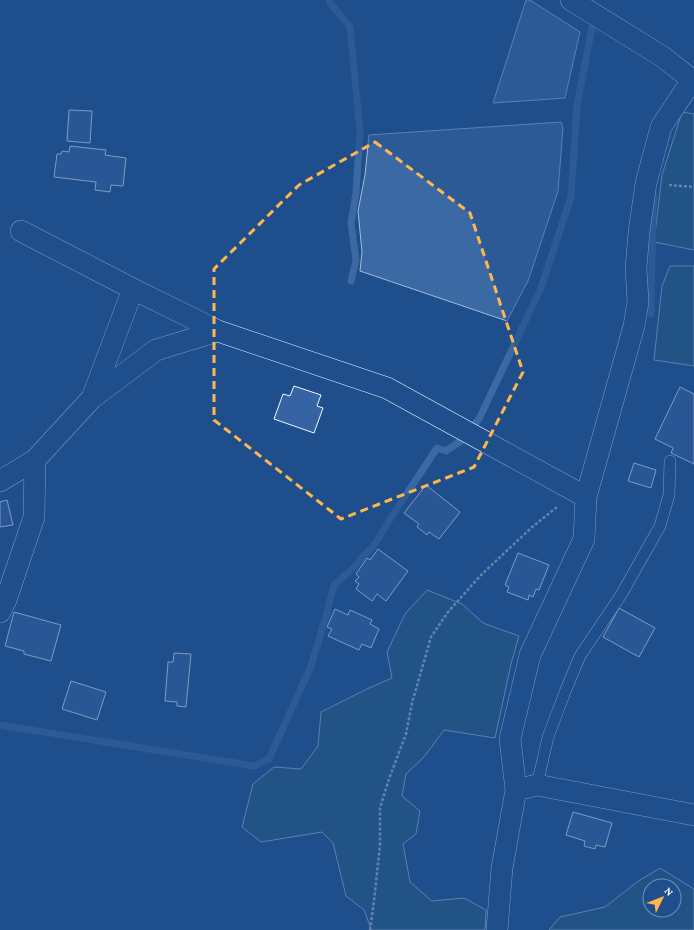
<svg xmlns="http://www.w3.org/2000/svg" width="694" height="930" font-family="'Crimson Pro',serif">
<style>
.green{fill:#245a82;stroke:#a8bbd7;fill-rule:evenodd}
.water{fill:#3b69a3;stroke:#a8bbd7}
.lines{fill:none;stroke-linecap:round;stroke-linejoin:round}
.stream{stroke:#3b69a3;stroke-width:7}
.building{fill:#3563a3;stroke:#f2f6ff}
.service-casing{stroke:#f2f6ff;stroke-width:12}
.minor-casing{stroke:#f2f6ff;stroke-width:22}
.path{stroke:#b3c4dc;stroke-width:2.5;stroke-dasharray:3 2;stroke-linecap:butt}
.service{stroke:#1f4e8c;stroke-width:11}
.minor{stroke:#1f4e8c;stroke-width:21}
.marked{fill:none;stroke:#ffb74d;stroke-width:3;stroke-dasharray:8 5;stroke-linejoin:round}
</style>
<rect width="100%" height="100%" fill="#1f4e8c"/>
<path class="green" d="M 682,112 L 694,114 L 694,250 L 654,242 L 662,175 Z
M 670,266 L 694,266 L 694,366 L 654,360 L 662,286 Z
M 427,590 L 462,604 L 483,623 L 519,636 L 511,664 L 495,738 L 444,730 L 424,757 L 406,774 L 402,796 L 420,811 L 416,834 L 403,844 L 410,882 L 432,901 L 464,898 L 486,910 L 485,930 L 371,930 L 370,926 L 364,910 L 346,896 L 333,843 L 322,832 L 261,842 L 242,827 L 253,784 L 274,767 L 301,769 L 318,746 L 321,712 L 367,689 L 392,678 L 387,652 L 405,614 Z
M 660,868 L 694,889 L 694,930 L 549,930 L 560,917 L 605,907 L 637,882 ZM 650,886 L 674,886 L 674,910 L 650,910 Z"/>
<path class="water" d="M 526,0 L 530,0 L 580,32 L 565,98 L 493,103 Z
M 561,122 L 563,128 L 558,191 L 528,281 L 507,321 L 360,271 L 362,252 L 358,211 L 365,175 L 369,135 Z"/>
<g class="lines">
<path class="stream" d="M 330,0 L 330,3 L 350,27 L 360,131 L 356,193 L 351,223 L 356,260 L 351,281
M 651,314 L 653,210 L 654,197
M 0,725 L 254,766 L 269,759 L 311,666 L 326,616 L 334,585 L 352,569 L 375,544 L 392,516 L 437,448 L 446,451 L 462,440 L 479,419 L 541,288 L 571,197 L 577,105 L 592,28"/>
</g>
<path class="building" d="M 69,110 L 92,111 L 90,143 L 67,141 Z
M 70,146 L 106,150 L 105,155 L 126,158 L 123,186 L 111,185 L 110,192 L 95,190 L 96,182 L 54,177 L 57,154 L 61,154 L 62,151 L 69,152 Z
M 294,386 L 321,395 L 317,406 L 323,408 L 314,433 L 274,419 L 283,394 L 290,396 Z
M 680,387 L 694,394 L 694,464 L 671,453 L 673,448 L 655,439 Z
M 634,463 L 656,470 L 651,488 L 628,481 Z
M 426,485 L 460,512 L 439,539 L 429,532 L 427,535 L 417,527 L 419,524 L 404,513 Z
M 7,500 L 13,525 L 0,527 L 0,502 Z
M 378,549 L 408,571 L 386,601 L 377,594 L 372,601 L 356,589 L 359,584 L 355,581 L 359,577 L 356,574 L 367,558 L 370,560 Z
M 518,553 L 549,565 L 539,590 L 536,589 L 533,597 L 529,595 L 528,600 L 507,592 L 509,587 L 505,585 Z
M 619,608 L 655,628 L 639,657 L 603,637 Z
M 335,609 L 348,615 L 350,610 L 372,620 L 370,624 L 379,629 L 371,648 L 362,644 L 359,650 L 328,636 L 332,629 L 327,627 Z
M 14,612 L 61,625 L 51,661 L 24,654 L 24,651 L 5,646 Z
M 174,653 L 191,654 L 186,707 L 177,706 L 177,702 L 165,701 L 168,662 L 173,662 Z
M 71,681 L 106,692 L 97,720 L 62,709 Z
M 573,812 L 612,823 L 605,847 L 596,845 L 595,849 L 584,846 L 585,841 L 566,835 Z"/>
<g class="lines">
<defs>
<path id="service" d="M 537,785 L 548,737 L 565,692 L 580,656 L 621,595 L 660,526 L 669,495 L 670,461"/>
<path id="minor" d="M 21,231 L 133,289 L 218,331
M 92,398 L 133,289
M 0,481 L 35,460 L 92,398 L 156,350 L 218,331 L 387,388 L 575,491 L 586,497
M 0,612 L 6,600 L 34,517 L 35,460
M 516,790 L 537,785 L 694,815
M 497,930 L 502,868 L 516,790 L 510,739 L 530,655 L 584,539 L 586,497 L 634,326 L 638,302 L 636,268 L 639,232 L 646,183 L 661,127 L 692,80 L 663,57 L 571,0"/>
</defs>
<use href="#service" class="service-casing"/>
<use href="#minor" class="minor-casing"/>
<path class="path" d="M 669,185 L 694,187
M 370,930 L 374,901 L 380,845 L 380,808 L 389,779 L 406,734 L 412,703 L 431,637 L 448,612 L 481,575 L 531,528 L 557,507"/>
<use href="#service" class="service"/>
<use href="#minor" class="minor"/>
</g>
<path d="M0 0H694V930H0ZM 375,142 L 470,213 L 523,372 L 474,467 L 341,519 L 214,420 L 214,269 L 299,185 Z" fill="#1f4e8c" fill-opacity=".55" fill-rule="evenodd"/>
<path class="marked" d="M 375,142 L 470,213 L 523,372 L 474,467 L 341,519 L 214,420 L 214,269 L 299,185 Z"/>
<g transform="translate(662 898) rotate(47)"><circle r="19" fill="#1f4e8c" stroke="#7391ba"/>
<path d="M0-3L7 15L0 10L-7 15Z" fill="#ffb74d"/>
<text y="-6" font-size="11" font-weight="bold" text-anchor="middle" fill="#f2f6ff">N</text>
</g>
</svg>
